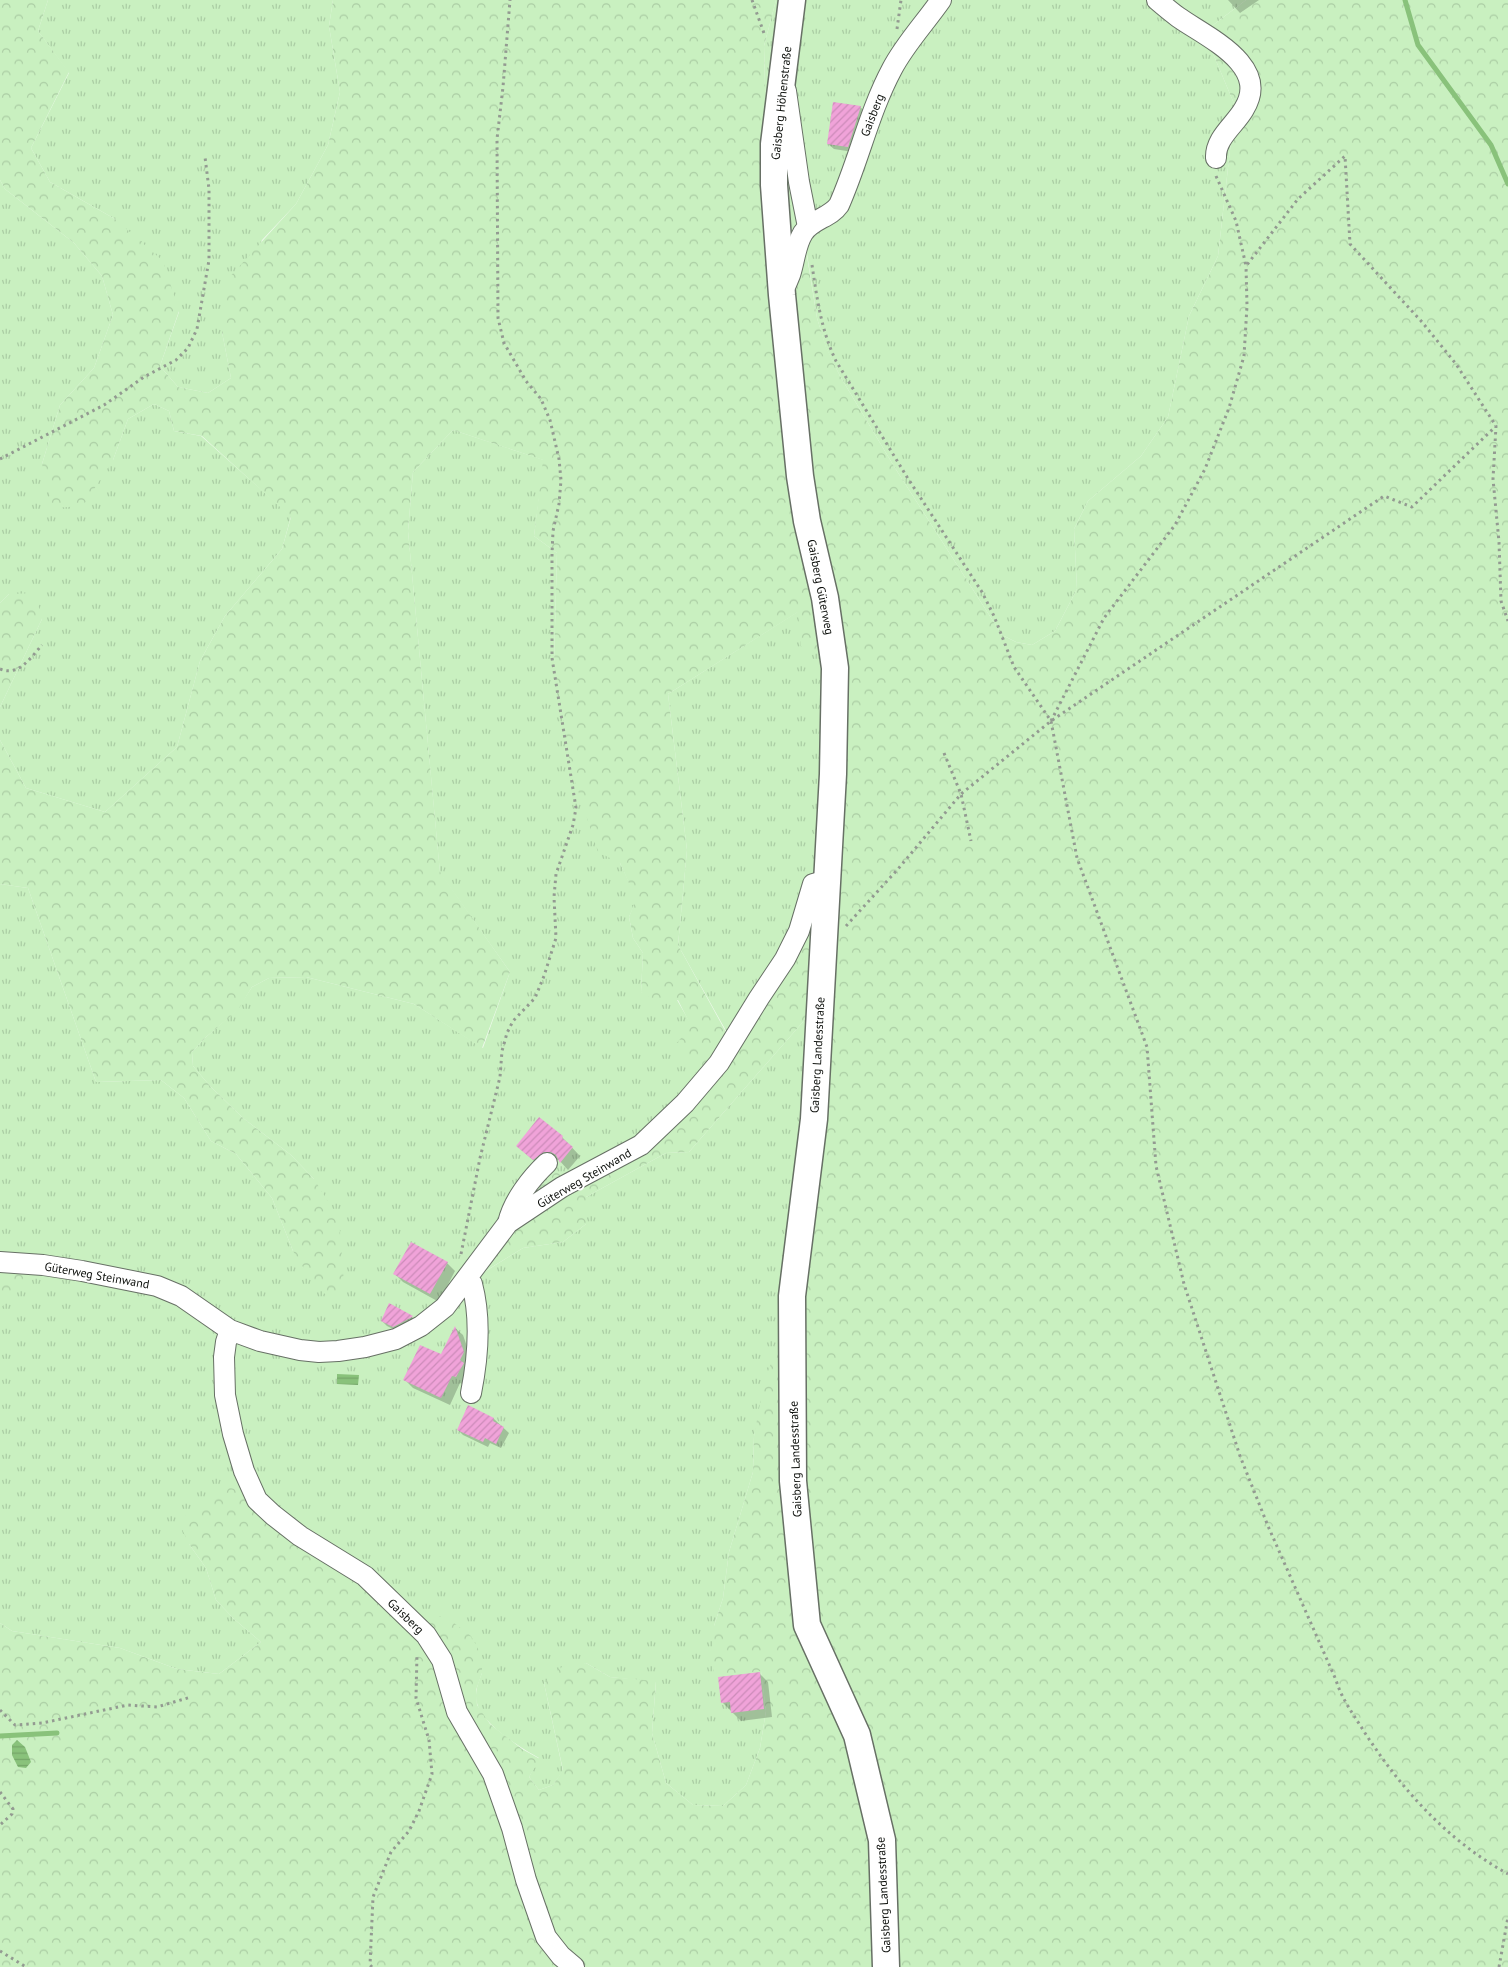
<svg xmlns="http://www.w3.org/2000/svg" width="1508" height="1967" font-family="'PT Sans',sans-serif">
<style>
.grass{fill:url(#grass-tufts)}
.forest{fill:url(#forest-crowns);fill-rule:evenodd}
.water{fill:url(#water-rules)}
.shadow{fill:#0003}
.lines{fill:none;stroke-linecap:round;stroke-linejoin:round}
.stream{stroke:#89c27b;stroke-width:5}
.building{fill:url(#building-hatch)}
.minor-casing{stroke:#677065;stroke-width:22}
.major-casing{stroke:#677065;stroke-width:29}
.path{stroke:#939a91;stroke-width:3;stroke-dasharray:2.5 4;stroke-linecap:butt}
.minor{stroke:#fff;stroke-width:20}
.major{stroke:#fff;stroke-width:26}
.labels{text-anchor:middle;dominant-baseline:central;stroke-width:4;stroke-linejoin:round;paint-order:stroke}
.street-label{font-size:12px;fill:#0b0e0a;stroke:#fff}
</style>
<defs>
<pattern id="grass-tufts" width="24" height="20" patternUnits="userSpaceOnUse" patternTransform="scale(1.25)"><rect width="24" height="20" fill="#c9f0c0"/><path d="M3 7l-1-3M5 7V3M7 7l1-3M15 17l-1-3M17 17v-4M19 17l1-3" fill="none" stroke="#abcda4"/></pattern>
<pattern id="forest-crowns" width="20" height="18" patternUnits="userSpaceOnUse" patternTransform="scale(1.25)"><rect width="20" height="18" fill="#c9f0c0"/><path d="M2 6a3 3 0 1 1 6 0M12 15a3 3 0 1 1 6 0" fill="none" stroke="#abcda4"/></pattern>
<pattern id="water-rules" width="6" height="5" patternUnits="userSpaceOnUse" patternTransform="scale(1.25)"><rect width="6" height="5" fill="#89c27b"/><path d="M0 2.5h6" fill="none" stroke="#75a669"/></pattern>
<pattern id="building-hatch" width="6" height="6" patternUnits="userSpaceOnUse" patternTransform="scale(1.25)"><rect width="6" height="6" fill="#f0a3d9"/><path d="M-1 1l2-2M0 6l6-6M5 7l2-2" fill="none" stroke="#cc8bb9"/></pattern>
</defs>
<rect width="100%" height="100%" fill="#eff9ec"/>
<path class="grass" d="M 48,0 L 333,0 L 329,26 L 340,92 L 328,145 L 296,204 L 262,240 L 222,332 L 231,378 L 208,393 L 178,387 L 160,366 L 179,312 L 115,219 L 50,182 L 31,148 L 69,73 L 38,31 Z
M 776,0 L 1246,0 L 1204,32 L 1235,106 L 1218,256 L 1189,316 L 1168,417 L 1141,456 L 1088,501 L 1074,529 L 1077,589 L 1055,631 L 1032,645 L 1016,642 L 1002,635 L 895,468 L 840,376 L 826,348 L 817,318 L 807,254 L 798,233 L 791,228 L 783,227 L 768,203 L 764,46 Z
M 0,180 L 5,189 L 74,243 L 102,276 L 113,315 L 94,368 L 60,405 L 42,464 L 113,460 L 128,419 L 154,404 L 169,411 L 174,431 L 201,436 L 291,516 L 282,549 L 225,616 L 200,661 L 177,747 L 105,812 L 26,788 L 0,740 L 0,707 L 42,619 L 9,594 L 0,603 Z
M 453,430 L 544,460 L 534,536 L 557,553 L 554,663 L 620,863 L 637,899 L 629,917 L 633,938 L 643,953 L 641,992 L 677,1000 L 692,1026 L 705,1087 L 591,1176 L 556,1173 L 534,1191 L 526,1216 L 481,1274 L 523,1248 L 563,1242 L 586,1224 L 586,1197 L 666,1153 L 689,1152 L 809,1015 L 804,1258 L 754,1436 L 753,1472 L 729,1552 L 723,1598 L 714,1626 L 761,1670 L 766,1711 L 760,1748 L 746,1785 L 723,1806 L 693,1805 L 666,1783 L 652,1733 L 656,1682 L 610,1677 L 586,1663 L 544,1683 L 563,1771 L 553,1785 L 539,1790 L 529,1777 L 539,1758 C 522,1749 481,1723 477,1703 C 474,1693 478,1683 482,1673 L 417,1616 L 189,1544 L 206,1568 L 216,1600 L 234,1619 L 261,1642 L 219,1674 L 177,1669 L 120,1648 L 12,1631 L 0,1623 L 0,884 L 28,888 L 96,1082 L 161,1080 L 184,1098 L 211,1141 L 236,1154 L 272,1198 L 293,1251 L 314,1179 L 291,1155 L 243,1118 L 210,1086 L 193,1066 L 192,1052 L 206,1037 L 237,1010 L 252,987 L 269,978 L 306,977 L 414,1004 L 483,1048 L 510,972 L 440,873 L 408,531 L 413,472 Z
M 799,611 L 822,649 L 835,841 L 734,1045 L 678,945 L 687,850 L 668,694 Z"/>
<path class="forest" d="M 0,0 L 48,0 L 38,31 L 69,72 L 31,148 L 50,182 L 115,219 L 163,261 L 179,311 L 160,366 L 178,387 L 208,393 L 231,378 L 222,332 L 226,281 L 296,204 L 328,145 L 340,92 L 329,26 L 333,0 L 776,0 L 764,46 L 768,203 L 783,227 L 791,228 L 805,244 L 817,318 L 826,347 L 840,376 L 895,468 L 1002,635 L 1016,642 L 1032,645 L 1055,631 L 1077,589 L 1074,529 L 1088,501 L 1141,456 L 1168,417 L 1189,316 L 1218,256 L 1235,106 L 1204,32 L 1246,0 L 1508,0 L 1508,1967 L 0,1967 L 0,1623 L 12,1631 L 120,1648 L 177,1669 L 219,1674 L 261,1642 L 234,1619 L 216,1600 L 206,1568 L 189,1544 L 181,1527 L 186,1515 L 221,1487 L 238,1489 L 298,1530 L 416,1616 L 445,1616 L 471,1636 L 482,1656 L 482,1673 L 476,1690 L 477,1705 L 490,1724 L 522,1749 L 540,1759 L 529,1777 L 539,1790 L 553,1785 L 563,1770 L 544,1683 L 563,1666 L 586,1663 L 610,1677 L 656,1681 L 652,1733 L 666,1783 L 693,1805 L 723,1806 L 746,1785 L 760,1748 L 766,1711 L 761,1671 L 714,1676 L 712,1654 L 714,1626 L 723,1598 L 729,1552 L 753,1472 L 754,1436 L 764,1382 L 785,1325 L 804,1258 L 809,1015 L 689,1152 L 666,1153 L 586,1197 L 586,1224 L 563,1242 L 523,1248 L 479,1275 L 526,1216 L 534,1191 L 556,1172 L 591,1176 L 705,1086 L 676,1044 L 691,1026 L 678,1000 L 661,1005 L 641,992 L 643,953 L 633,938 L 629,917 L 636,899 L 620,863 L 598,852 L 571,769 L 554,663 L 557,553 L 534,536 L 543,460 L 453,430 L 413,472 L 408,531 L 440,872 L 510,972 L 482,1048 L 414,1004 L 306,977 L 269,978 L 252,987 L 238,1010 L 206,1037 L 192,1052 L 193,1066 L 210,1086 L 243,1118 L 291,1155 L 314,1179 L 339,1219 L 344,1283 L 335,1294 L 325,1294 L 313,1283 L 293,1251 L 272,1198 L 236,1154 L 211,1141 L 184,1098 L 161,1080 L 96,1082 L 28,888 L 0,884 L 0,740 L 26,788 L 105,812 L 177,747 L 200,661 L 225,616 L 282,549 L 291,517 L 202,436 L 174,431 L 169,411 L 154,404 L 128,419 L 113,460 L 83,506 L 53,508 L 42,464 L 60,405 L 94,368 L 113,315 L 102,276 L 74,243 L 5,189 L 0,180 ZM 798,612 L 801,646 L 811,653 L 822,649 L 827,920 L 808,922 L 733,1045 L 678,945 L 687,850 L 668,694 Z
M 35,593 L 42,619 L 0,707 L 0,603 L 9,594 Z
M 0,1266 L 35,1269 L 14,1296 L 0,1308 Z"/>
<path class="water" d="M 337,1374 L 359,1375 L 358,1385 L 337,1384 Z
M 17,1740 L 25,1747 L 31,1762 L 26,1768 L 18,1767 L 12,1755 L 12,1745 Z"/>
<path class="shadow" d="M 1228,0 L 1259,0 L 1240,13 Z
M 860,107 L 866,112 L 853,152 L 834,149 L 828,144 Z
M 562,1137 L 580,1156 L 568,1170 L 559,1160 L 552,1159 L 542,1168 L 517,1146 Z
M 447,1263 L 455,1271 L 439,1302 L 403,1282 L 395,1274 Z
M 412,1317 L 417,1322 L 399,1332 L 387,1326 L 382,1321 Z
M 455,1328 L 463,1335 L 472,1361 L 464,1385 L 460,1383 L 450,1405 L 413,1388 L 405,1380 L 442,1356 Z
M 469,1407 L 494,1419 L 509,1433 L 501,1448 L 490,1443 L 488,1447 L 463,1435 L 458,1430 Z
M 760,1674 L 768,1682 L 772,1717 L 741,1721 L 722,1702 Z"/>
<g class="lines">
<path class="stream" d="M 1405,0 L 1418,45 L 1491,145 L 1508,184
M 0,1736 L 57,1733"/>
</g>
<path class="building" d="M 833,102 L 861,106 L 848,147 L 827,144 Z
M 539,1117 L 563,1136 L 562,1138 L 573,1147 L 560,1163 L 556,1155 L 551,1152 L 544,1152 L 533,1160 L 516,1146 Z
M 411,1242 L 448,1262 L 430,1294 L 393,1274 Z
M 389,1303 L 413,1316 L 412,1317 L 393,1327 L 381,1321 Z
M 455,1326 L 464,1352 L 460,1360 L 464,1363 L 456,1377 L 452,1376 L 441,1398 L 403,1380 L 420,1345 L 441,1354 Z
M 468,1405 L 494,1418 L 493,1421 L 504,1427 L 496,1444 L 485,1438 L 483,1442 L 457,1430 Z
M 760,1672 L 764,1709 L 731,1713 L 730,1702 L 721,1703 L 718,1677 Z"/>
<g class="lines">
<defs>
<path id="minor" d="M 1157,0 C 1164,6 1171,12 1178,17 C 1206,37 1271,65 1244,109 C 1235,125 1215,138 1216,158
M 786,91 L 799,182 L 808,227
M 782,291 C 796,271 792,251 803,233 C 812,219 830,218 839,205 C 859,160 869,112 892,69 C 905,44 925,23 941,0
M 508,1223 C 513,1201 531,1178 547,1163
M 0,1262 L 43,1265 L 82,1271 L 157,1286 L 181,1296 L 230,1330 L 260,1341 L 300,1350 L 319,1352 L 338,1351 L 365,1347 L 396,1339 L 421,1326 L 445,1307 L 508,1223 L 562,1187 L 641,1145 L 685,1103 L 719,1063 L 759,998 L 785,959 L 799,931 L 813,884 L 827,880
M 466,1279 L 472,1284 C 481,1318 478,1358 471,1393
M 230,1330 L 226,1342 L 224,1357 L 225,1395 L 233,1434 L 244,1471 L 257,1500 L 273,1515 L 300,1536 L 365,1576 L 426,1635 L 442,1660 L 457,1712 L 493,1774 L 512,1828 L 526,1880 L 546,1937 L 561,1956 L 574,1967"/>
<path id="major" d="M 792,0 L 774,144 L 774,185 L 782,295 L 800,476 L 807,521 L 825,598 L 835,668 L 833,774 L 814,1119 L 792,1296 L 793,1481 L 807,1625 L 857,1735 L 882,1840 L 886,1967"/>
</defs>
<use href="#minor" class="minor-casing"/>
<use href="#major" class="major-casing"/>
<path class="path" d="M 752,0 L 765,36
M 897,29 L 901,0
M 1216,176 L 1236,221 L 1246,266 L 1298,199 L 1345,156 L 1350,244 L 1422,322 L 1456,364 L 1496,426 L 1493,479 L 1499,542 L 1501,601 L 1508,621
M 812,265 C 817,298 821,330 836,361 L 907,477 L 982,592 L 994,616 L 1014,667 L 1051,721 L 1077,858 L 1147,1047 L 1156,1166 L 1184,1284 L 1240,1456 L 1268,1526 L 1336,1680 C 1342,1700 1354,1715 1365,1733 C 1403,1791 1447,1840 1508,1874
M 0,459 L 104,405 L 144,377 L 176,360 L 188,348 L 197,329 L 209,260 L 209,189 L 205,157
M 0,669 C 19,677 31,657 42,645
M 1051,721 L 1104,618 L 1175,525 L 1205,469 L 1229,408 L 1244,356 L 1247,306 L 1246,266
M 944,753 L 961,794 L 971,841
M 846,926 L 898,869 L 961,794 L 1051,721 L 1384,496 L 1412,507 L 1496,426
M 461,1254 L 480,1158 L 500,1077 L 502,1051 L 507,1033 L 513,1021 L 535,998 L 544,976 L 556,938 L 554,897 L 556,874 L 573,825 L 576,808 L 552,658 L 552,554 L 553,531 L 559,504 L 561,480 L 559,459 L 550,420 L 541,399 L 526,381 L 504,343 L 498,318 L 497,139 L 503,87 L 510,0
M 0,1710 L 15,1725 L 42,1723 L 128,1705 L 157,1707 L 191,1697
M 0,1792 L 13,1809 L 12,1814 L 0,1825
M 0,1951 L 26,1967
M 372,1967 L 370,1965 L 373,1897 L 391,1852 L 409,1831 L 419,1811 L 432,1774 L 429,1740 L 416,1698 L 417,1654
M 1499,1967 L 1508,1917"/>
<use href="#minor" class="minor"/>
<use href="#major" class="major"/>
</g>
<g class="labels">
<g class="street-label">
<text transform="translate(781 103) rotate(-84)">Gaisberg Höhenstraße</text>
<text transform="translate(872 115) rotate(-69)">Gaisberg</text>
<text transform="translate(821 587) rotate(79)">Gaisberg Güterweg</text>
<text transform="translate(817 1055) rotate(-87)">Gaisberg Landesstraße</text>
<text transform="translate(584 1178) rotate(-30)">Güterweg Steinwand</text>
<text transform="translate(97 1275) rotate(10)">Güterweg Steinwand</text>
<text transform="translate(795 1459) rotate(-92)">Gaisberg Landesstraße</text>
<text transform="translate(406 1616) rotate(44)">Gaisberg</text>
<text transform="translate(883 1895) rotate(-93)">Gaisberg Landesstraße</text>
</g>
</g>
</svg>
